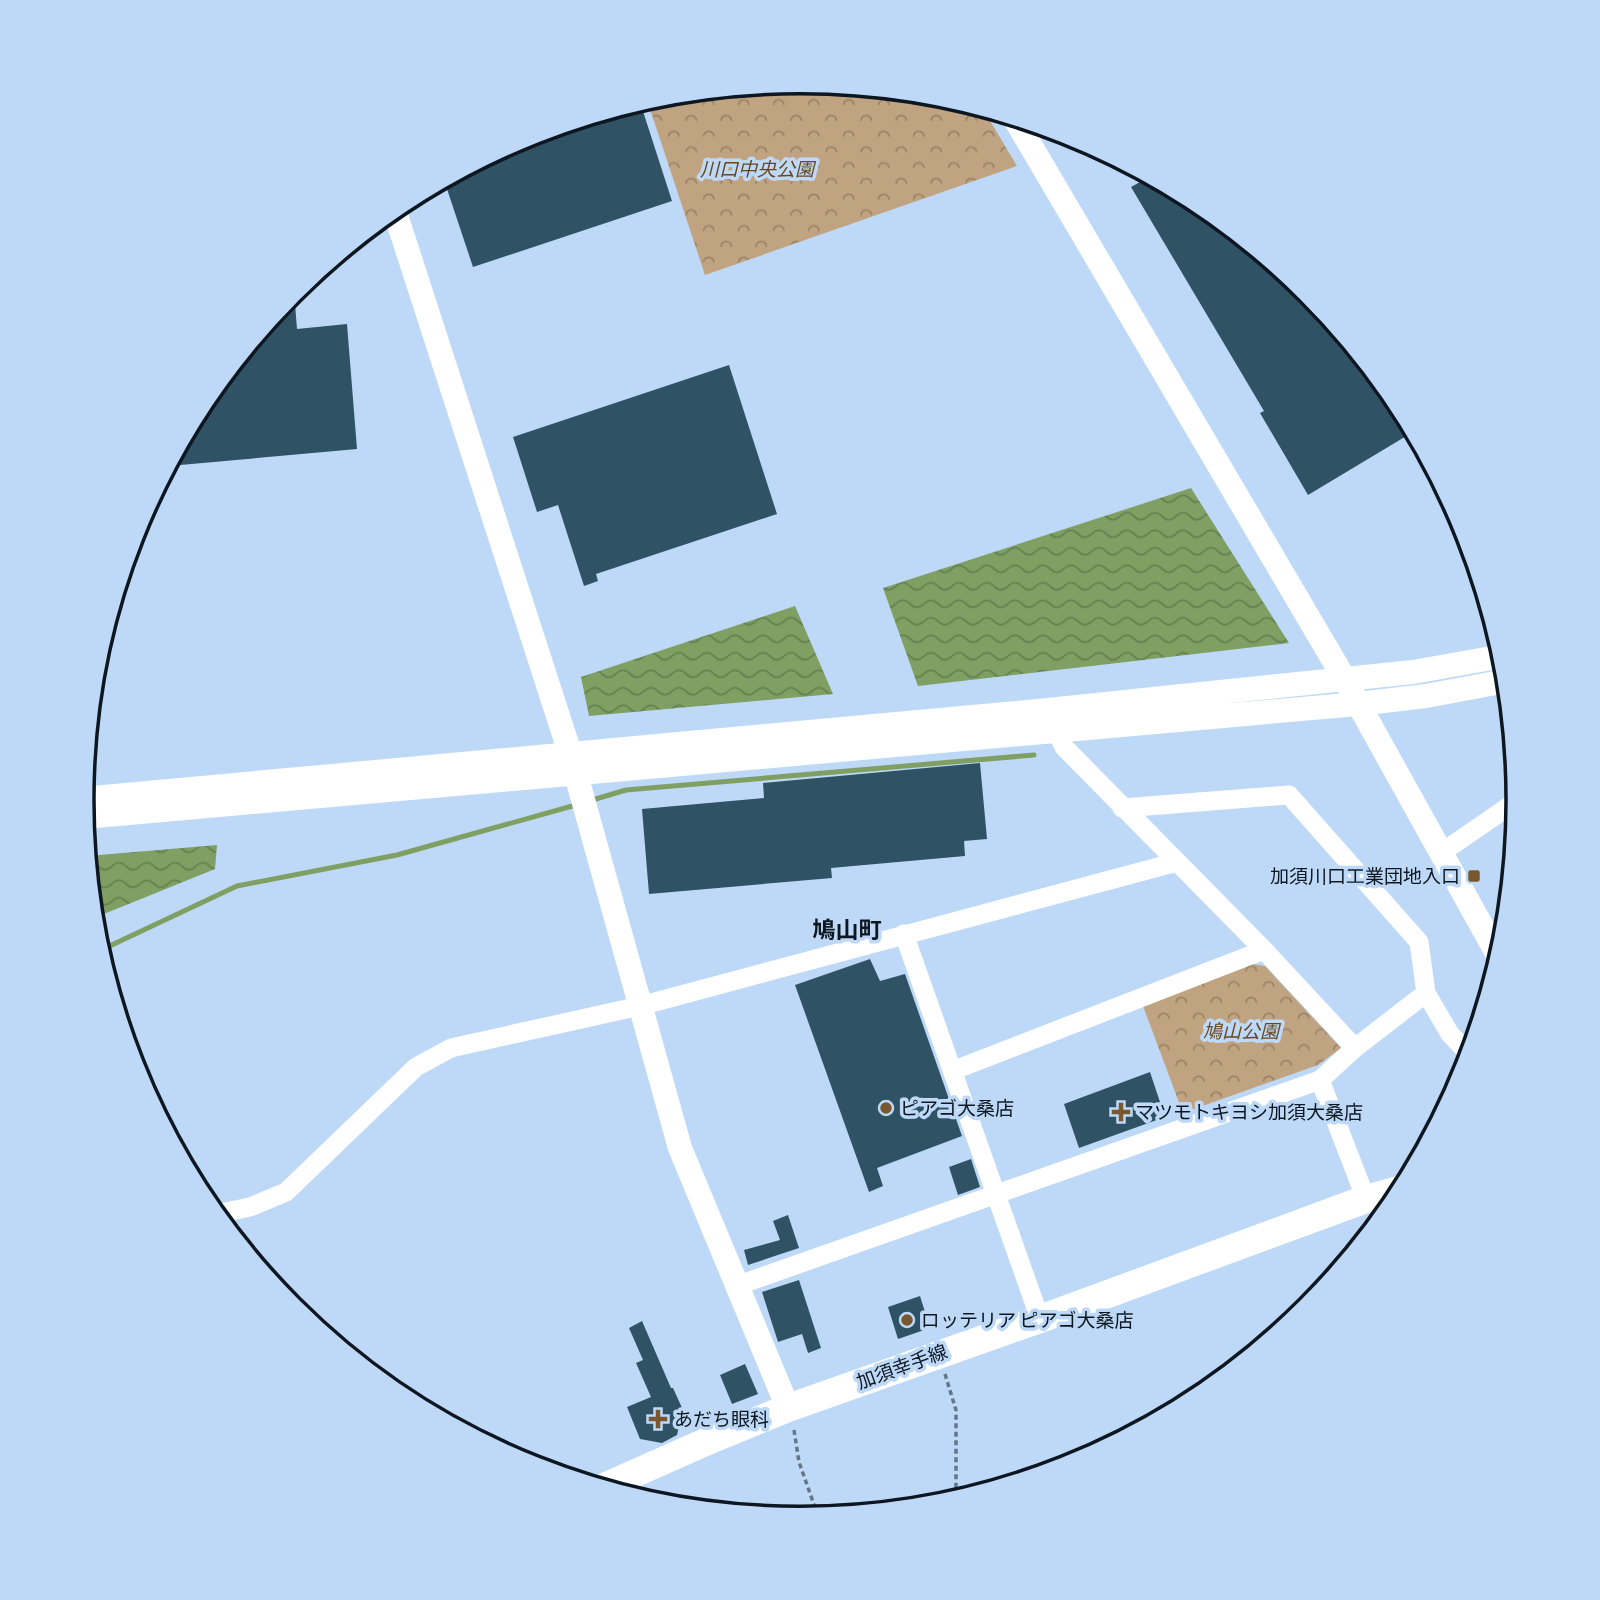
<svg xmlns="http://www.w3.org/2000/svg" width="1600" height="1600" font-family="'Crimson Pro','Noto Sans JP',serif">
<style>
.park{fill:url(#park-crowns)}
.water{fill:url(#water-waves)}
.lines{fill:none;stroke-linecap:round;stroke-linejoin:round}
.stream{stroke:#7f9f63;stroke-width:5}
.building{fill:#2f5365}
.path{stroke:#64768a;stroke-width:3.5;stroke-dasharray:5 3.5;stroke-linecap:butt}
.minor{stroke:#fff;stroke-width:19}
.tertiary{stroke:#fff;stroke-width:24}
.secondary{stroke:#fff;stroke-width:28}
.poi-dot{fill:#79582f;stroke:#bed9f7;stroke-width:2.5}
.labels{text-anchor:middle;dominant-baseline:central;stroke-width:7;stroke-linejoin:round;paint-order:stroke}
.park-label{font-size:19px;font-style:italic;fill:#68481d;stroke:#bed9f7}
.poi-label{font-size:19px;fill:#0d1721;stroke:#bed9f7;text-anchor:start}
.street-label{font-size:19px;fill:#0d1721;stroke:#bed9f7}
.quarter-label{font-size:23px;font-weight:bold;fill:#0d1721;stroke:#bed9f7}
.rim{fill:none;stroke:#0d1721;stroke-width:3.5}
</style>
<defs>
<pattern id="park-crowns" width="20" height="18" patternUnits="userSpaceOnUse" patternTransform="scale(1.75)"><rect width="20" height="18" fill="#c0a380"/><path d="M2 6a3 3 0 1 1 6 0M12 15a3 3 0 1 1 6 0" fill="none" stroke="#9a8468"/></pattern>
<pattern id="water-waves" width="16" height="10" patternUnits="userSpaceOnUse" patternTransform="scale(1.75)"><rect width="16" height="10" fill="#7f9f63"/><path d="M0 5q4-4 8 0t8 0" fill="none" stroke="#668151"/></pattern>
</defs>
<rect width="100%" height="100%" fill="#bed9f7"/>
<path class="park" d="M 800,82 L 940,96 L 983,109 L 1017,166 L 705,275 L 647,100 L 660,96 Z
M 1252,964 L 1265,966 L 1341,1048 L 1318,1065 L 1183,1113 L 1143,1006 Z"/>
<path class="water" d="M 1191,488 L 1289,643 L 918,686 L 883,588 Z
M 795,606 L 833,694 L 589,716 L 581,677 Z
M 217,845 L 215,869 L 94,918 L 88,856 Z"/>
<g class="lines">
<path class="stream" d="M 589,801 L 626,790 L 1034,755
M 99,951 L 237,886 L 397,855 L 576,805
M 1441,1106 L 1444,1110"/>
</g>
<path class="building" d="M 640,102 L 672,201 L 473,267 L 444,180 L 526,137 Z
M 1149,177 L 1199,203 L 1308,293 L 1397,402 L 1413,432 L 1308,495 L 1260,413 L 1264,411 L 1131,187 Z
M 294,291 L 297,329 L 347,324 L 357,449 L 169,466 L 203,401 Z
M 729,365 L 777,514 L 596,574 L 598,581 L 584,586 L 558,505 L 537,512 L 513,437 Z
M 980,763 L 987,839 L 964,841 L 965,856 L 831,868 L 832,878 L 649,894 L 642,809 L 764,798 L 763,783 Z
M 870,959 L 880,981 L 905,974 L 962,1136 L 877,1168 L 883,1186 L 869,1192 L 795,985 Z
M 1150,1072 L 1165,1117 L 1079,1148 L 1064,1104 Z
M 971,1159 L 980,1187 L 958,1195 L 949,1167 Z
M 788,1215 L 799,1248 L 748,1265 L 744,1250 L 780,1240 L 773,1221 Z
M 799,1280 L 821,1348 L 808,1353 L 802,1334 L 778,1342 L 762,1292 Z
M 920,1296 L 930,1328 L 898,1339 L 888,1307 Z
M 642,1321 L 671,1388 L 673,1388 L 683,1410 L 677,1435 L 662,1443 L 640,1439 L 627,1407 L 651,1397 L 636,1363 L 643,1360 L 629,1328 Z
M 745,1364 L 758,1394 L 732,1404 L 720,1375 Z"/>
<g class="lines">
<path class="path" d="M 945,1374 L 956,1410 L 956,1499
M 794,1430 L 799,1462 L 818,1516"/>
<path class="minor" d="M 1122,808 L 1289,795 L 1419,942 L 1426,993 L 1450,1034 L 1469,1054
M 1441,853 L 1518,800
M 904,934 L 1040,1319
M 1355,1048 L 1426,993
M 952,1071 L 1264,950
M 1320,1080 L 1366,1199
M 216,1214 L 250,1207 L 286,1192 L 416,1067 L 451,1048 L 640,1006 L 1177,862
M 736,1286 L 1320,1080 L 1355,1048 L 1264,950 L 1064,747 L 1051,721"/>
<path class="tertiary" d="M 1015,119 L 1344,678 L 1499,957
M 394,209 L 570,753 L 680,1148 L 788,1408
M 82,799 L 1048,710 L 1413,672 L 1503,656
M 84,817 L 1358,704 L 1426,696 L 1506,681"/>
<path class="secondary" d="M 604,1487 L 710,1440 L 788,1408 L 1040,1319 L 1366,1199 L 1402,1189"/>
</g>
<g class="poi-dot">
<rect x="1467" y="869" width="14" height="14" rx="3.5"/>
<circle cx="886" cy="1108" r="7"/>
<path d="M1117.5 1101.5h7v7h7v7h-7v7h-7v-7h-7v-7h7z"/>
<circle cx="907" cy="1320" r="7"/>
<path d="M654.5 1408.5h7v7h7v7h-7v7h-7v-7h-7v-7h7z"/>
</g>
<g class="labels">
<g class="park-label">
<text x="757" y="169">川口中央公園</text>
<text x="1241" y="1031">鳩山公園</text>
</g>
<g class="poi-label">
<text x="1460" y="876" text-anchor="end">加須川口工業団地入口</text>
<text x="900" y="1108">ピアゴ大桑店</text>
<text x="1135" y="1112">マツモトキヨシ加須大桑店</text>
<text x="921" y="1320">ロッテリア ピアゴ大桑店</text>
<text x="674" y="1419">あだち眼科</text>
</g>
<g class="street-label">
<text transform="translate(902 1367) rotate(-20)">加須幸手線</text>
</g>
<g class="quarter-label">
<text x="847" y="930">鳩山町</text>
</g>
</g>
<path d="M0 0H1600V1600H0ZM94 800a706 706 0 1 1 1412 0a706 706 0 1 1-1412 0Z" fill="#bed9f7" fill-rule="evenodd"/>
<path class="rim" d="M94 800a706 706 0 1 1 1412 0a706 706 0 1 1-1412 0Z"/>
</svg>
